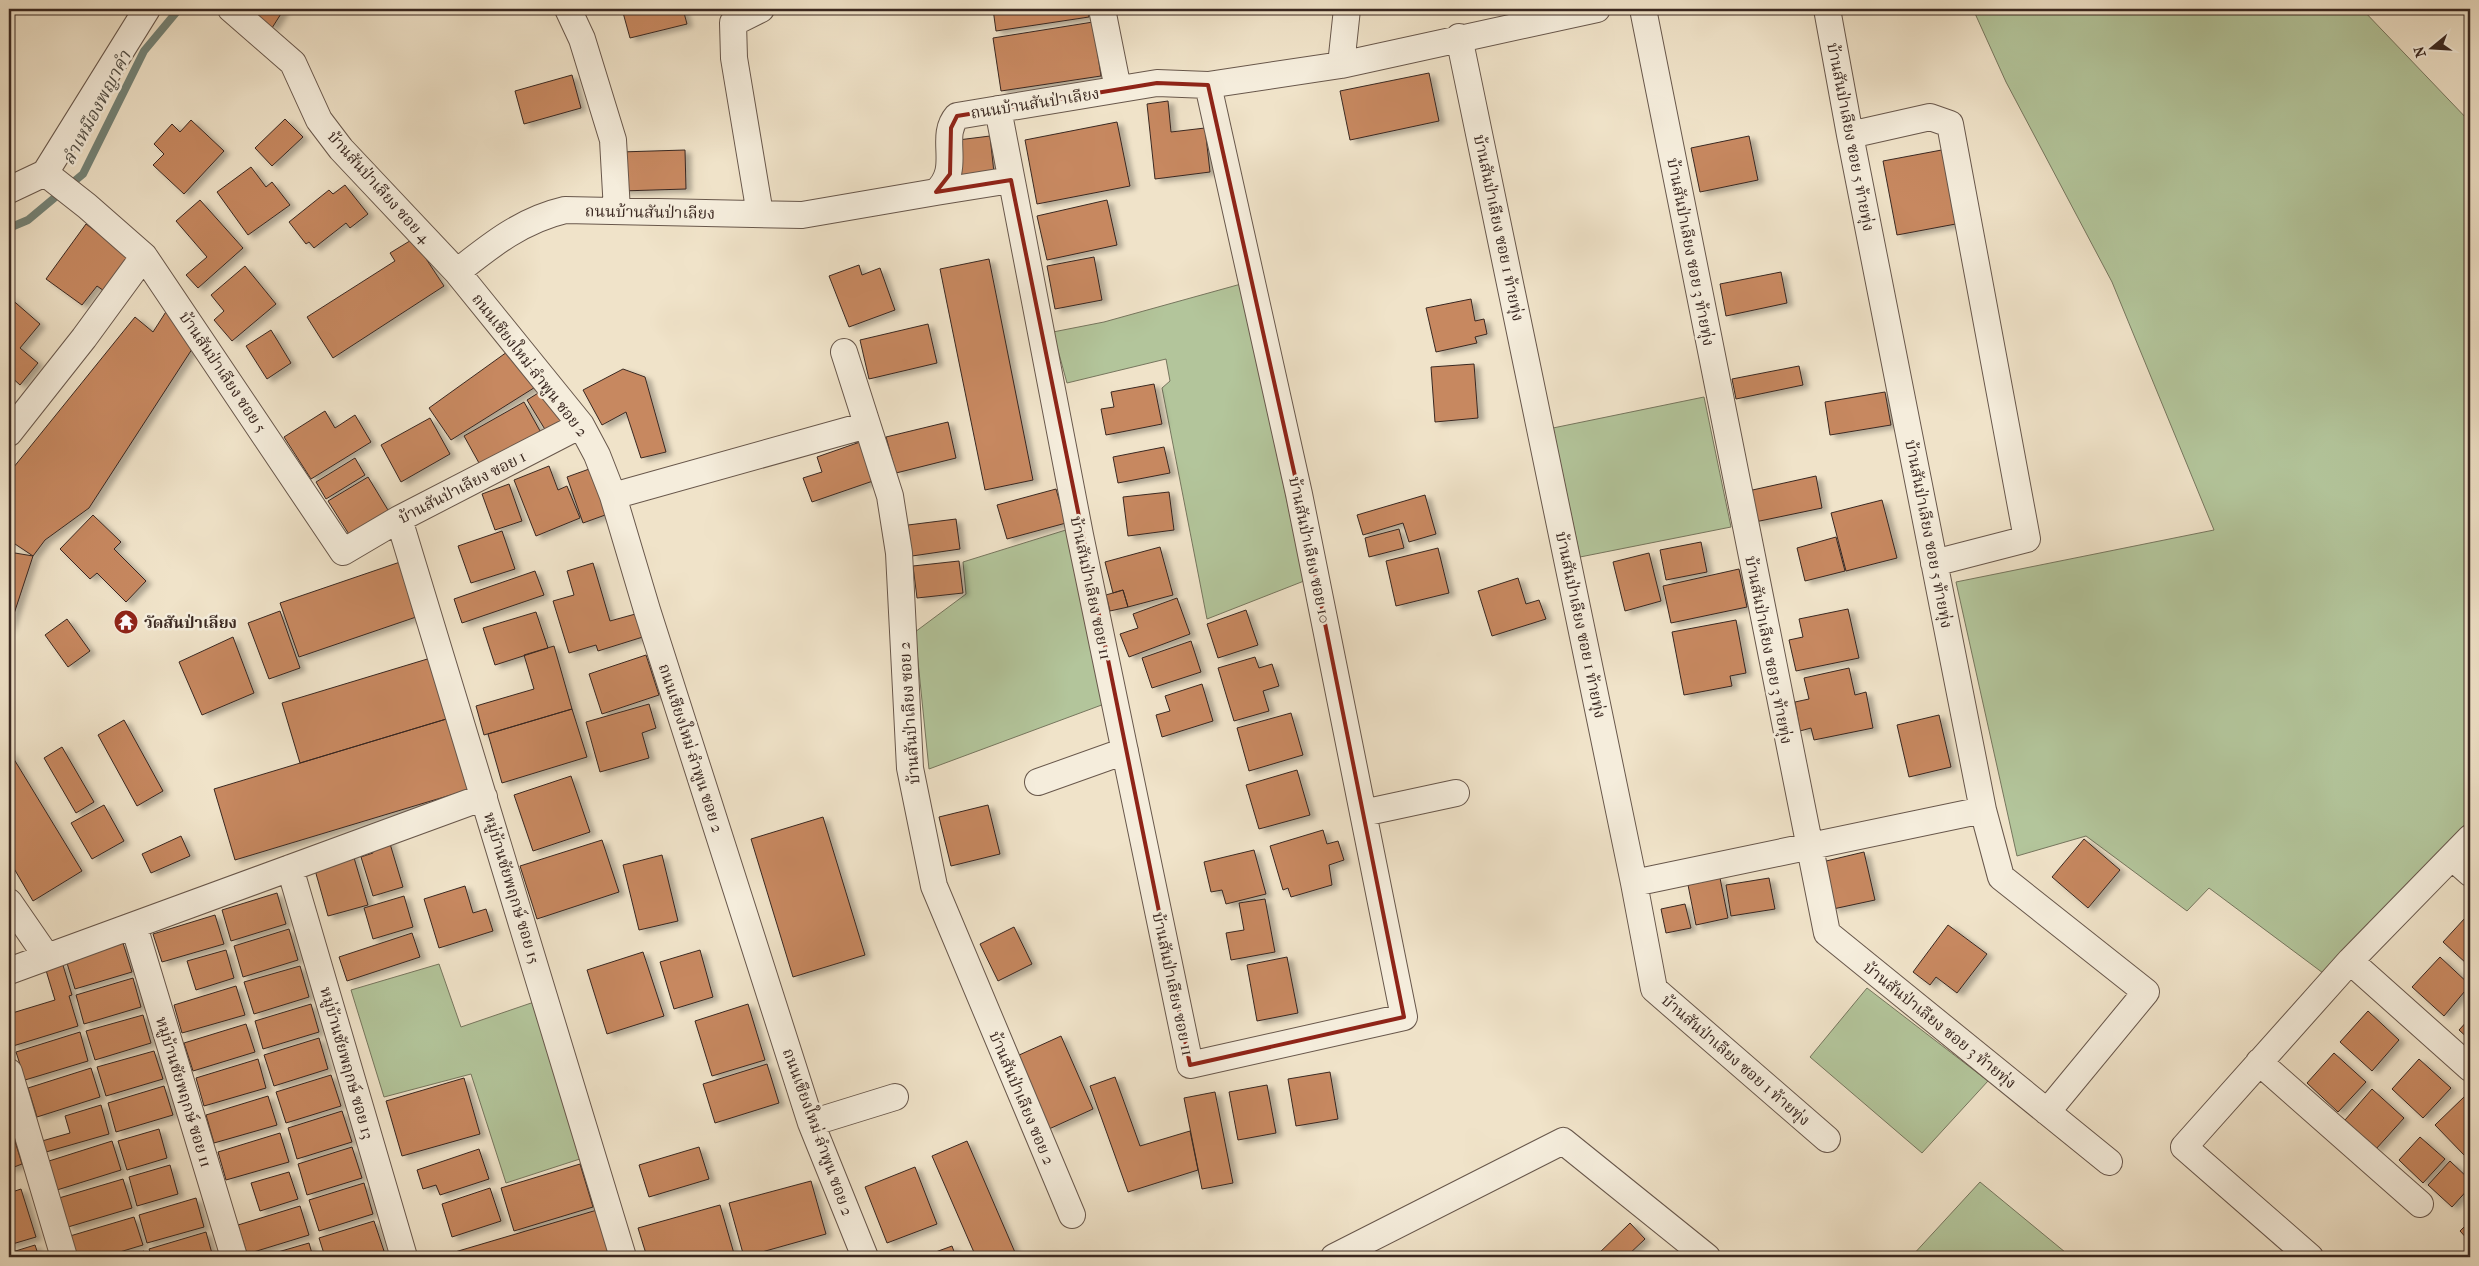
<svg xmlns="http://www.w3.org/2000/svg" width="2479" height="1266" font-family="'IM FELL French Canon','Noto Serif Thai',serif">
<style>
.green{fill:#b3c59b;stroke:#76765e}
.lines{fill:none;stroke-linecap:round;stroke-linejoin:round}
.stream{stroke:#748377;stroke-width:8}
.building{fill:#c78860;stroke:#3a2821;filter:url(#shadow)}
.minor-casing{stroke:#68574b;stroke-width:28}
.minor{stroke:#f5eddc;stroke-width:26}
.marked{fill:none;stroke:#8f2418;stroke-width:4;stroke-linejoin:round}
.labels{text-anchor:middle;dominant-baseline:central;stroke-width:5;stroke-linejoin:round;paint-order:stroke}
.street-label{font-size:16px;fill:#3a2821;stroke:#f5eddc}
.poi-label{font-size:16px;font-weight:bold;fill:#3a2821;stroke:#f5eddc;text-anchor:start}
.water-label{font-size:18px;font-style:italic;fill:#524e45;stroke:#f5eddc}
</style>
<defs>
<filter id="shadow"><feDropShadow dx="5.5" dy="3" stdDeviation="2.5" flood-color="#0004"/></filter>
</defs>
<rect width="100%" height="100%" fill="#f0e3c9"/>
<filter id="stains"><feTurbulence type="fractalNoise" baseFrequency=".004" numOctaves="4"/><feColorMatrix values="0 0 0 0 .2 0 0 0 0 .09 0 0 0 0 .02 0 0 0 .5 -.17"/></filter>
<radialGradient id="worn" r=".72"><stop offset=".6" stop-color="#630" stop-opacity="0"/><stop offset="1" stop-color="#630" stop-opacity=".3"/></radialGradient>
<path class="green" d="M 1973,9 L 2362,9 L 2470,122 L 2470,819 L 2323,973 L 2209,888 L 2187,911 L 2086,836 L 2017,856 L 1956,582 L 2214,530 L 2112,282 L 2006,82 Z
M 1241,284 L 1304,581 L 1207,619 L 1162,388 L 1170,381 L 1166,359 L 1067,383 L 1053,332 L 1104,322 Z
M 1704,397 L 1731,527 L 1580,557 L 1553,428 Z
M 1069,529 L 1107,703 L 929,769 L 915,632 L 966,594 L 963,562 Z
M 439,964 L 461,1027 L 540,1000 L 586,1157 L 506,1183 L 471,1074 L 384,1097 L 351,990 Z
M 1867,988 L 1988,1081 L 1922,1153 L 1810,1057 Z
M 1980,1182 L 2071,1257 L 1911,1257 Z"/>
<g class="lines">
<path class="stream" d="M 9,228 L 28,220 L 83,174 L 144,51 L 179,9"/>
</g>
<path class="building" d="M 244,9 L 284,9 L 272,28 Z
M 622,9 L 683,9 L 687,24 L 630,38 Z
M 993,9 L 1088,9 L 1089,17 L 996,31 Z
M 1093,22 L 1101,76 L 1001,91 L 993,38 Z
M 1429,73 L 1439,121 L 1350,140 L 1340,91 Z
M 572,75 L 581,108 L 524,124 L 515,91 Z
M 1168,101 L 1171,132 L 1205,128 L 1210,172 L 1155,179 L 1147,104 Z
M 285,119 L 303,137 L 272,166 L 255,148 Z
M 191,120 L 224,151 L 184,194 L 153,165 L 164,154 L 154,144 L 172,124 L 180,132 Z
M 1117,122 L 1130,186 L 1037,204 L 1025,140 Z
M 990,136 L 994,173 L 962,177 L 958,140 Z
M 1749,136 L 1758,180 L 1700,192 L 1691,148 Z
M 1947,149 L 1961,223 L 1897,235 L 1883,161 Z
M 685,150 L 686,189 L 621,191 L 620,152 Z
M 251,167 L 266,187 L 272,182 L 290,205 L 248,235 L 217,192 Z
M 345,185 L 368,214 L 350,228 L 346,223 L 314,248 L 309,242 L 306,244 L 289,222 L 329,190 L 333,194 Z
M 200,200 L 243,248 L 198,288 L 186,275 L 207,257 L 176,221 Z
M 1107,200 L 1117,245 L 1047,260 L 1037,216 Z
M 86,224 L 135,261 L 110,295 L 97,286 L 82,305 L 46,279 Z
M 413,239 L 444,286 L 333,358 L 307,317 L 395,261 L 390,253 Z
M 1094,257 L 1102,300 L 1055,309 L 1047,266 Z
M 989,259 L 1033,480 L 985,490 L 940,269 Z
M 859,265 L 862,275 L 880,268 L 895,310 L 849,327 L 829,276 Z
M 245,266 L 276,304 L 232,341 L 214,320 L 224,311 L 211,295 Z
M 1781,272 L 1787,303 L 1726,316 L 1720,284 Z
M 9,297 L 40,324 L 20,348 L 38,363 L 20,385 L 9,375 Z
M 1471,299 L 1475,321 L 1484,319 L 1487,334 L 1475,337 L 1477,343 L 1436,352 L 1426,308 Z
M 169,307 L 196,343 L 89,508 L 45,540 L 33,556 L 9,540 L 9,473 L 135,317 L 153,332 Z
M 928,324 L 937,363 L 869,379 L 860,340 Z
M 271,330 L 291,363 L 267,379 L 246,346 Z
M 507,352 L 537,386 L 451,440 L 429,408 Z
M 1474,364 L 1478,418 L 1435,422 L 1431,367 Z
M 1799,366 L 1803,385 L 1736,399 L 1732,379 Z
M 623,369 L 645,377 L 666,452 L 641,458 L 626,412 L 602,425 L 583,390 Z
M 1154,384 L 1162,424 L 1106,435 L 1101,409 L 1114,407 L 1111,392 Z
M 543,390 L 570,425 L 549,436 L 527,400 Z
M 1885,392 L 1891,425 L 1830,435 L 1825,402 Z
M 524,402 L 544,438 L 484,472 L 464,436 Z
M 325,411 L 335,428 L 355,415 L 371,442 L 311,479 L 284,437 Z
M 430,418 L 450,454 L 401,482 L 381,445 Z
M 948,422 L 956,458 L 896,473 L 886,437 Z
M 860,442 L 873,481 L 812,502 L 803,478 L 822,472 L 817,457 Z
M 1164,447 L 1170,473 L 1118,483 L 1113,457 Z
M 355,458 L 365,475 L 326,499 L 316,482 Z
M 549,466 L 558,490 L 567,486 L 580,518 L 536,536 L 514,480 Z
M 592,468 L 608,514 L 583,523 L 567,477 Z
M 1816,476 L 1822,508 L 1755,522 L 1748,491 Z
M 368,477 L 391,515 L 352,539 L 328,501 Z
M 509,484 L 522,521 L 495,530 L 482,494 Z
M 1056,489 L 1066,523 L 1007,539 L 997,505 Z
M 1169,492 L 1174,530 L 1128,536 L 1123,497 Z
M 1425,495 L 1436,534 L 1409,542 L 1403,523 L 1363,535 L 1357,515 Z
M 1882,500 L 1897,558 L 1846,571 L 1831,513 Z
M 93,515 L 121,542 L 114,549 L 146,581 L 126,602 L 97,573 L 90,579 L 60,549 Z
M 956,519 L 960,549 L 912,556 L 908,525 Z
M 1399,529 L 1404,548 L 1369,557 L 1365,538 Z
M 502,531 L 515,569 L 471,583 L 458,546 Z
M 1836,537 L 1845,571 L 1805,581 L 1797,548 Z
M 1701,542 L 1707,572 L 1666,580 L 1660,550 Z
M 1160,547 L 1173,595 L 1128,607 L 1123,590 L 1113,593 L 1105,562 Z
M 1438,548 L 1449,593 L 1396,606 L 1386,561 Z
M 9,552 L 33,556 L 9,629 Z
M 1649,553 L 1661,601 L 1625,611 L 1613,562 Z
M 403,561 L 422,615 L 299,657 L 280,603 Z
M 959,561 L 963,593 L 917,598 L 913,566 Z
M 593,563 L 610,621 L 639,613 L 646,636 L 598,651 L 596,645 L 569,653 L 553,601 L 574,595 L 567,571 Z
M 1739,569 L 1747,607 L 1671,623 L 1663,586 Z
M 535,571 L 544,595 L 462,623 L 454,599 Z
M 1518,578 L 1526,604 L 1539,600 L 1546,619 L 1492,636 L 1478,591 Z
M 1123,590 L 1128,607 L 1110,611 L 1106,595 Z
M 1177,598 L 1190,634 L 1129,657 L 1120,634 L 1138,628 L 1133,614 Z
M 1848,609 L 1859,658 L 1796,671 L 1789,640 L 1803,637 L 1799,619 Z
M 1246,610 L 1258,645 L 1218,658 L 1207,624 Z
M 280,611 L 300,668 L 269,679 L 248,623 Z
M 536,612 L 548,648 L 495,665 L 483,628 Z
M 67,619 L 90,651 L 68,667 L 45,635 Z
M 1736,620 L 1746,673 L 1730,676 L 1732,686 L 1684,695 L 1672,632 Z
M 233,637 L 254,693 L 202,715 L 179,662 Z
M 1191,641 L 1201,672 L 1152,688 L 1142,658 Z
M 554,646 L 572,709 L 484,735 L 476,706 L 534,689 L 524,655 Z
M 646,655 L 659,695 L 602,714 L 589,674 Z
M 434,657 L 453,717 L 300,763 L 282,703 Z
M 1255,657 L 1259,668 L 1272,664 L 1279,686 L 1263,691 L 1269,711 L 1234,721 L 1218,668 Z
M 1849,668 L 1855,695 L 1866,692 L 1873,728 L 1814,740 L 1811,728 L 1800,731 L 1795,702 L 1809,699 L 1804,678 Z
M 1202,684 L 1213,721 L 1162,737 L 1156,715 L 1170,711 L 1165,696 Z
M 649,704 L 656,728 L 642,733 L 649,758 L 600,772 L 586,722 Z
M 572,709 L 587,757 L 502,783 L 488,734 Z
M 1291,713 L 1303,755 L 1249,771 L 1237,728 Z
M 1939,715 L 1951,767 L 1909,777 L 1897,725 Z
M 453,717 L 474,788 L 235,860 L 214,789 Z
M 124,720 L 163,791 L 137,806 L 98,735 Z
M 62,747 L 94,802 L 76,813 L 44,758 Z
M 9,751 L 82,871 L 33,901 L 9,860 Z
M 1297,770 L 1310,815 L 1259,829 L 1246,785 Z
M 571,776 L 590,832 L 533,851 L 514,795 Z
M 104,805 L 124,841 L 92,859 L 71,823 Z
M 988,805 L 1000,854 L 951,866 L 939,817 Z
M 823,817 L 865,955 L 793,977 L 751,839 Z
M 1323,830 L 1327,844 L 1338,841 L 1344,860 L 1329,865 L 1332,885 L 1291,897 L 1288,888 L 1283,890 L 1270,846 Z
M 181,836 L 190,856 L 151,873 L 142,854 Z
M 388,837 L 403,887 L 373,896 L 361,857 L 373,853 L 370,842 Z
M 2084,839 L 2120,870 L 2088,908 L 2052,877 Z
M 602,840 L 619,892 L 537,919 L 520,866 Z
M 1254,850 L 1266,894 L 1226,904 L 1222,890 L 1211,892 L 1204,862 Z
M 352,851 L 368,905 L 328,916 L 313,863 Z
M 1864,852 L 1875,900 L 1833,909 L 1822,862 Z
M 662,855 L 678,921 L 639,930 L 623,865 Z
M 1720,878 L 1728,918 L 1696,925 L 1688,885 Z
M 1769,878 L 1775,909 L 1731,916 L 1726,885 Z
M 465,886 L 473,913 L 486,909 L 493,931 L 439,948 L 424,899 Z
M 277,893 L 286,924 L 231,941 L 222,910 Z
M 404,896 L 413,927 L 373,939 L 364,908 Z
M 1265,899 L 1275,952 L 1231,960 L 1226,933 L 1244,930 L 1239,903 Z
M 1685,904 L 1691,928 L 1666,933 L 1661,909 Z
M 215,915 L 224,944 L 162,962 L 153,934 Z
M 2465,918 L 2470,923 L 2470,960 L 2467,964 L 2443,942 Z
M 1948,925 L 1987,954 L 1957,993 L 1936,977 L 1930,985 L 1913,972 Z
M 1014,927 L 1032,964 L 998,981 L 980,944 Z
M 289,929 L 298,960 L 243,977 L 234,946 Z
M 412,933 L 420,957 L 347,981 L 339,957 Z
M 123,943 L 132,972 L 75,989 L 66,960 Z
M 226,950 L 234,978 L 196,990 L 187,961 Z
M 700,950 L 713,997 L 674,1009 L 660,962 Z
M 643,952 L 664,1016 L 607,1034 L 587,970 Z
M 1287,957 L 1298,1013 L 1257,1021 L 1247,965 Z
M 2440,957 L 2470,985 L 2444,1016 L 2412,987 Z
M 62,962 L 72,995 L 69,996 L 78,1026 L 13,1046 L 9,1032 L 9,1014 L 55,1000 L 45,967 Z
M 300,966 L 309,997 L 254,1014 L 244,982 Z
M 133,978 L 141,1007 L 84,1024 L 76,995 Z
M 236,986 L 245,1015 L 182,1033 L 174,1005 Z
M 311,1004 L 319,1032 L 263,1049 L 255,1021 Z
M 748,1004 L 765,1060 L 712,1076 L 695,1021 Z
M 2368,1011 L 2399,1040 L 2372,1071 L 2340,1042 Z
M 143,1015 L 151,1043 L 95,1060 L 86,1031 Z
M 2470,1018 L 2470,1040 L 2459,1030 Z
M 246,1024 L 255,1052 L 193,1071 L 184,1043 Z
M 80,1032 L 88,1061 L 25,1080 L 16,1052 Z
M 1061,1036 L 1093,1109 L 1049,1129 L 1017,1056 Z
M 319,1038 L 328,1069 L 274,1086 L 264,1055 Z
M 154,1051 L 163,1079 L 106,1096 L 97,1067 Z
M 2334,1053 L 2366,1082 L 2338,1112 L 2307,1083 Z
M 258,1059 L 266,1088 L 204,1106 L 196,1078 Z
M 2419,1059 L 2451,1088 L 2423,1118 L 2392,1089 Z
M 767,1064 L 779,1103 L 715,1123 L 703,1084 Z
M 91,1068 L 100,1097 L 37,1117 L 28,1088 Z
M 1330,1072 L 1338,1119 L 1296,1126 L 1288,1079 Z
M 331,1075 L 341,1106 L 286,1123 L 276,1092 Z
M 1115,1077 L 1140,1146 L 1190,1131 L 1198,1170 L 1128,1192 L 1090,1086 Z
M 464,1078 L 480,1134 L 402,1156 L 386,1101 Z
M 1267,1085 L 1276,1133 L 1238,1140 L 1229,1092 Z
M 164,1086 L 173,1115 L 116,1132 L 108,1103 Z
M 2372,1089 L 2404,1118 L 2376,1149 L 2345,1120 Z
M 1215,1092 L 1233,1183 L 1202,1189 L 1184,1098 Z
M 268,1096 L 277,1125 L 214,1143 L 206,1115 Z
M 2465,1096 L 2470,1102 L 2470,1151 L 2465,1156 L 2435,1125 Z
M 101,1105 L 109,1134 L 46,1152 L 42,1141 L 70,1133 L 65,1116 Z
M 342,1111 L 352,1142 L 297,1159 L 288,1128 Z
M 9,1122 L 22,1164 L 9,1169 Z
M 159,1129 L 167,1158 L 127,1170 L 118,1141 Z
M 280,1133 L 289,1162 L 226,1180 L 218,1152 Z
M 2420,1137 L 2445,1159 L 2423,1183 L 2399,1160 Z
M 112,1141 L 121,1170 L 57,1190 L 49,1161 Z
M 967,1141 L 1017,1257 L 976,1257 L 932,1156 Z
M 352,1147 L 362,1178 L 307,1195 L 298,1164 Z
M 699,1147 L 709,1179 L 649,1197 L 639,1165 Z
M 479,1149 L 489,1179 L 440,1195 L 436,1185 L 423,1189 L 417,1170 Z
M 2450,1161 L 2470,1180 L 2470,1187 L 2452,1207 L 2428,1185 Z
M 580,1164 L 593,1207 L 514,1231 L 501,1188 Z
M 170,1165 L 178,1194 L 137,1206 L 129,1177 Z
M 915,1167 L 937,1224 L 887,1243 L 865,1187 Z
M 289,1172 L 298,1199 L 260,1211 L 251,1183 Z
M 123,1179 L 132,1208 L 68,1227 L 59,1198 Z
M 811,1181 L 826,1234 L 744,1257 L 729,1203 Z
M 364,1183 L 373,1214 L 319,1231 L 309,1200 Z
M 490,1188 L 501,1221 L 452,1237 L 442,1204 Z
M 21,1189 L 36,1237 L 9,1245 L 9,1193 Z
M 196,1198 L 204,1227 L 147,1243 L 139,1215 Z
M 720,1205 L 735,1257 L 647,1257 L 638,1228 Z
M 300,1206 L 309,1235 L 247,1254 L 238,1225 Z
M 597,1210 L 611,1257 L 438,1257 Z
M 134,1217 L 143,1245 L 103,1257 L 77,1257 L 70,1236 Z
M 374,1221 L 384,1251 L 365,1257 L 325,1257 L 319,1238 Z
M 2470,1221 L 2470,1242 L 2460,1231 Z
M 1630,1223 L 1645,1239 L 1626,1257 L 1595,1257 Z
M 206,1232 L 213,1257 L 152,1257 L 149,1249 Z
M 309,1243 L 313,1257 L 272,1257 L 271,1254 Z
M 35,1245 L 39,1257 L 9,1257 L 9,1253 Z
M 952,1246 L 956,1257 L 922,1257 Z
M 144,1251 L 146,1257 L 124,1257 Z"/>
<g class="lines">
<defs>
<path id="minor" d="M 231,9 L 293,63 L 319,120 L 341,149 L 457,272 L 581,425 L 597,455 L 613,496 L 647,610 L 811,1123 L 865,1257
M 568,9 L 582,39 L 613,140 L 617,211
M 1102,9 L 1118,89
M 1643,9 L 1827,933 L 2109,1162
M 1827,9 L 1850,135 L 1983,810 L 2001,877 L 2146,992 L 2047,1112
M 1459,37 L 1634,883 L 1654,989 L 1827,1139
M 1341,65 L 1347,9
M 998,109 L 1080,535 L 1190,1065 L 1404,1017 L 1299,494 L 1208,85
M 1850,135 L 1930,117 L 1950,124 L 2027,539 L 1934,563
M 45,173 L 87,206 L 144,256 L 343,552 L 399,519 L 581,425
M 9,190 L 45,173 L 147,9
M 936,192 L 1011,180
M 760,214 L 734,58 L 733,23 L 761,9
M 457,272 C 491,245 522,220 565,210 L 802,215 L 936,192 C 963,168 938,138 957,116 L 1157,83 L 1208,85 L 1341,65 L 1597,9
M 844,352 L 890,496 L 899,553 L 910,768 L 934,886 L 1072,1215
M 9,433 L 84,338 L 144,256
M 613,496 L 867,425
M 399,519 L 623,1257
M 1038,782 L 1125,751
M 1363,813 L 1456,793
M 2452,857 L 2470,873
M 290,868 L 404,1257
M 1634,883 L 1983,810
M 9,902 L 47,957
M 134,926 L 234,1257
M 2350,961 L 2470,1068
M 9,971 L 484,797
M 2259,1062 L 2420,1204
M 9,1072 L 64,1257
M 811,1123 L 895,1097
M 1334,1257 L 1563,1141 L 1707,1257
M 2310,1257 L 2184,1147 L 2350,961 L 2470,838"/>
</defs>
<use href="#minor" class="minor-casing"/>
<use href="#minor" class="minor"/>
</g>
<path class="marked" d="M 1157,83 L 1208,85 L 1299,494 L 1404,1017 L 1190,1065 L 1011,180 L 936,192 L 950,174 L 951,128 L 957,116 Z"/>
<defs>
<symbol id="temple-disc" viewBox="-11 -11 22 22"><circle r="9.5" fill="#8f2418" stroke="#f5eddc"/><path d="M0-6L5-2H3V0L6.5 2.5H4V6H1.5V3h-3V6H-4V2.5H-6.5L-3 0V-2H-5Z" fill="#fff"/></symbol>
</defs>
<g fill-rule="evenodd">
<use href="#temple-disc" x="112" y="608" width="28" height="28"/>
</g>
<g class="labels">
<g class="street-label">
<text transform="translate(1035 103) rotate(-9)">ถนนบ้านสันป่าเลียง</text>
<text transform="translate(1851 137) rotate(79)">บ้านสันป่าเลียง ซอย 5 ท้ายทุ่ง</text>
<text transform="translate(379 187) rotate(48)">บ้านสันป่าเลียง ซอย 4</text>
<text transform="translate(650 212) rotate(1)">ถนนบ้านสันป่าเลียง</text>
<text transform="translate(1499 228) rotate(78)">บ้านสันป่าเลียง ซอย 1 ท้ายทุ่ง</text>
<text transform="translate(1691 252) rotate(79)">บ้านสันป่าเลียง ซอย 3 ท้ายทุ่ง</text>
<text transform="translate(530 365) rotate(52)">ถนนเชียงใหม่-ลำพูน ซอย 2</text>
<text transform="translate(223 372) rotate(56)">บ้านสันป่าเลียง ซอย 5</text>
<text transform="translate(462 487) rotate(-27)">บ้านสันป่าเลียง ซอย 1</text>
<text transform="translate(1929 534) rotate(79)">บ้านสันป่าเลียง ซอย 5 ท้ายทุ่ง</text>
<text transform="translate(1310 550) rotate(78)">บ้านสันป่าเลียง ซอย 10</text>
<text transform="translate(1091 588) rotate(78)">บ้านสันป่าเลียง ซอย 11</text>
<text transform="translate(1581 625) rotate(78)">บ้านสันป่าเลียง ซอย 1 ท้ายทุ่ง</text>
<text transform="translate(1769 650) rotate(79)">บ้านสันป่าเลียง ซอย 3 ท้ายทุ่ง</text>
<text transform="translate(909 713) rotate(-94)">บ้านสันป่าเลียง ซอย 2</text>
<text transform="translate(691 748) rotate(72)">ถนนเชียงใหม่-ลำพูน ซอย 2</text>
<text transform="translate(512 888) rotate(73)">หมู่บ้านชัยพฤกษ์ ซอย 15</text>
<text transform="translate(1173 984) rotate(78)">บ้านสันป่าเลียง ซอย 11</text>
<text transform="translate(1940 1025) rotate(39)">บ้านสันป่าเลียง ซอย 3 ท้ายทุ่ง</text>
<text transform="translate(1736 1060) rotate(41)">บ้านสันป่าเลียง ซอย 1 ท้ายทุ่ง</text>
<text transform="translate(347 1063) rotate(74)">หมู่บ้านชัยพฤกษ์ ซอย 13</text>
<text transform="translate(184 1092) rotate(73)">หมู่บ้านชัยพฤกษ์ ซอย 11</text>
<text transform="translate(1022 1098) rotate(67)">บ้านสันป่าเลียง ซอย 2</text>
<text transform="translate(818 1132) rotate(70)">ถนนเชียงใหม่-ลำพูน ซอย 2</text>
</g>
<g class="poi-label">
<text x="144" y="622">วัดสันป่าเลียง</text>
</g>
<g class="water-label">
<text transform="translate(97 108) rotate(-62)">ลำเหมืองพญาคำ</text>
</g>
</g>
<rect width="2479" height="1266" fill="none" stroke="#f0e3c9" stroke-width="30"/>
<rect x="10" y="10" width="2459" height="1246" fill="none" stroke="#3a2821" stroke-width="2.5"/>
<rect x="15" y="15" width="2449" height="1236" fill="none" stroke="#3a2821"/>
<g transform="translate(2432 48) rotate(252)" stroke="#f5eddc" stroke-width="4" paint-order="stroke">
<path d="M0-4L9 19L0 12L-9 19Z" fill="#3a2821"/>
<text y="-8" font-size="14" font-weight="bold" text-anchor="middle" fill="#3a2821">N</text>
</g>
<rect width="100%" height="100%" filter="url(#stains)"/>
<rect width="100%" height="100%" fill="url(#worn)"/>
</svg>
